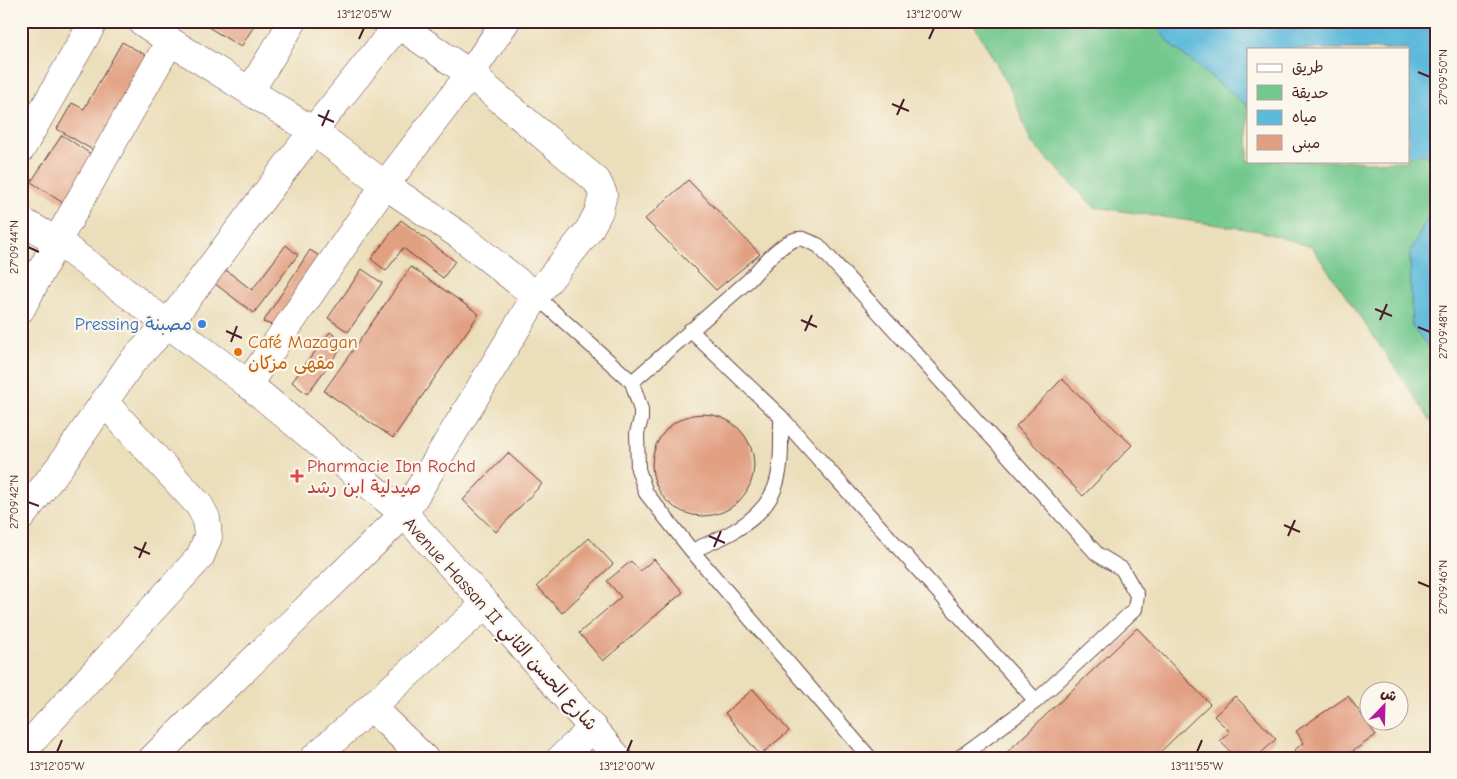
<svg xmlns="http://www.w3.org/2000/svg" width="1457" height="779" font-family="'Comic Neue','Playpen Sans Arabic',sans-serif">
<style>
.green{fill:#72c88d;stroke:#5e745c}
.water{fill:#5dbadb;stroke:#546c83}
.building{fill:#e2a083}
.lines{fill:none;stroke-linecap:round;stroke-linejoin:round}
.service-casing{stroke:#623c40;stroke-width:16}
.minor-casing{stroke:#623c40;stroke-width:29}
.primary-casing{stroke:#623c40;stroke-width:29}
.service{stroke:#fff;stroke-width:14}
.minor{stroke:#fff;stroke-width:28}
.primary{stroke:#fff;stroke-width:28}
.ticks{fill:none;stroke:#4a1f2b;stroke-width:2}
.shop-dot{fill:#3f7fe0;stroke:#fbf7ec;stroke-width:2}
.food-dot{fill:#e8710a;stroke:#fbf7ec;stroke-width:2}
.health-dot{fill:#e0444e;stroke:#fbf7ec;stroke-width:2}
.labels{text-anchor:middle;dominant-baseline:central;stroke-width:4.5;stroke-linejoin:round;paint-order:stroke}
.shop-label{font-size:18px;fill:#366cbe;stroke:#fbf7ec;text-anchor:end}
.food-label{font-size:18px;fill:#c56008;stroke:#fbf7ec;text-anchor:start}
.health-label{font-size:18px;fill:#be3a42;stroke:#fbf7ec;text-anchor:start}
.street-label{font-size:18px;fill:#4a1f2b;stroke:#fbf7ec}
.neatline{fill:none;stroke:#4a1f2b;stroke-width:2}
.ticks-label{font-size:12px;text-anchor:middle;fill:#4a1f2b}
</style>
<rect width="100%" height="100%" fill="#fbf7ec"/>
<filter id="ink" filterUnits="userSpaceOnUse"><feTurbulence type="fractalNoise" baseFrequency=".02" numOctaves="2"/><feDisplacementMap in="SourceGraphic" scale="10" xChannelSelector="R" yChannelSelector="G"/><feConvolveMatrix kernelMatrix="1 2 1 2 8 2 1 2 1" color-interpolation-filters="sRGB"/></filter>
<filter id="wash" filterUnits="userSpaceOnUse"><feTurbulence type="fractalNoise" baseFrequency=".0096" numOctaves="4" result="noise"/><feDisplacementMap in="SourceGraphic" scale="20" xChannelSelector="R" yChannelSelector="G"/><feGaussianBlur stdDeviation="1.12" result="paint"/><feColorMatrix in="noise" values="0 0 0 0 0 0 0 0 0 0 0 0 0 0 0 0 0 1.4 0 .05"/><feComposite in="paint" operator="in"/></filter>
<g filter="url(#wash)">
<rect width="100%" height="100%" fill="#ebdeba"/>
<path class="green" d="M 972,21 L 1151,21 L 1175,48 L 1248,106 L 1248,161 L 1359,161 L 1364,162 L 1408,161 L 1408,156 L 1424,154 L 1436,167 L 1436,201 L 1410,253 L 1412,326 L 1436,356 L 1436,429 L 1398,372 L 1312,247 L 1260,231 L 1094,207 L 1031,142 L 1010,88 Z"/>
<path class="water" d="M 1151,21 L 1436,21 L 1436,167 L 1424,154 L 1408,156 L 1408,49 L 1248,49 L 1248,106 L 1175,48 Z
M 1436,201 L 1436,356 L 1412,326 L 1410,253 Z"/>
<g id="blocks">
<path class="building" d="M 212,21 L 257,21 L 241,47 L 208,27 Z
M 122,42 L 156,61 L 103,156 L 57,129 L 72,103 L 84,109 Z
M 62,135 L 97,158 L 66,205 L 31,182 Z
M 688,180 L 760,254 L 716,290 L 645,219 Z
M 401,220 L 455,261 L 443,278 L 403,248 L 386,271 L 371,259 Z
M 286,245 L 298,255 L 254,313 L 211,281 L 222,267 L 252,290 Z
M 310,250 L 322,258 L 278,327 L 263,322 Z
M 411,267 L 479,314 L 393,438 L 324,391 Z
M 362,269 L 382,283 L 348,332 L 328,318 Z
M 330,332 L 345,343 L 307,394 L 292,382 Z
M 1062,379 L 1132,445 L 1083,496 L 1016,426 Z
M652 465a51 51 0 1 1 102 0a51 51 0 1 1-102 0Z
M 508,453 L 542,484 L 496,532 L 463,500 Z
M 589,538 L 613,564 L 562,613 L 537,586 Z
M 654,559 L 683,592 L 603,661 L 579,633 L 621,597 L 607,581 L 631,561 L 640,571 Z
M 1137,628 L 1210,704 L 1154,758 L 1001,758 Z
M 753,689 L 789,731 L 760,755 L 725,713 Z
M 1235,696 L 1276,739 L 1256,758 L 1236,758 L 1220,741 L 1230,732 L 1214,716 Z
M 1348,696 L 1376,735 L 1343,758 L 1299,758 L 1294,750 L 1304,743 L 1296,731 Z"/>
</g>
</g>
<g filter="url(#ink)">
<use href="#blocks" fill-opacity="0" stroke="#623c40" stroke-width="1"/>
<g class="lines">
<defs>
<path id="service" d="M 536,296 L 632,382 L 641,410 L 641,419 L 637,433 L 638,469 L 646,493 L 692,551 C 706,544 721,539 734,531 C 785,501 781,470 781,417
M 690,330 L 781,417 L 1036,701
M 632,382 L 749,280 C 760,268 785,236 803,239 C 808,240 813,244 818,245 L 1097,554 L 1122,569 L 1137,595 L 1135,609 L 1036,701 L 959,758
M 692,551 L 870,758"/>
<path id="minor" d="M 141,21 L 170,41 L 313,131 L 385,185 L 459,235 L 536,296
M 250,91 L 293,21
M 21,149 L 94,21
M 21,309 L 57,241 L 170,41
M 248,384 L 385,185 L 470,74 L 506,21
M 21,517 L 60,466 L 131,363 L 168,324 L 313,131 L 401,21
M 371,707 L 424,758
M 21,753 L 171,589 L 200,557 L 208,537 L 206,518 L 199,505 L 104,402
M 153,758 L 404,514 L 536,296 L 589,230 L 599,211 L 603,194 L 597,181 L 470,74 L 393,21
M 314,758 L 486,604
M 561,758 L 593,728"/>
<path id="primary" d="M 21,221 L 57,241 L 248,384 L 404,514 L 486,604 L 618,758"/>
</defs>
<use href="#service" class="service-casing"/>
<use href="#minor" class="minor-casing"/>
<use href="#primary" class="primary-casing"/>
<use href="#service" class="service"/>
<use href="#minor" class="minor"/>
<use href="#primary" class="primary"/>
</g>
</g>
<path class="ticks" d="M 359,39 L 364,28M 929,39 L 934,28M 1418,72 L 1430,77M 892,104 L 909,111M 318,115 L 334,122M 897,115 L 904,99M 322,126 L 329,110M 28,247 L 39,252M 1375,309 L 1392,316M 801,320 L 817,327M 1380,320 L 1387,304M 1418,327 L 1430,332M 226,331 L 242,338M 805,331 L 812,315M 231,342 L 237,326M 28,502 L 39,506M 1284,525 L 1300,532M 709,536 L 725,543M 1288,536 L 1295,520M 134,547 L 150,554M 714,547 L 721,531M 139,558 L 146,542M 1418,582 L 1430,587M 57,752 L 62,740M 627,752 L 632,740M 1197,752 L 1202,740"/>
<circle class="shop-dot" cx="202" cy="324" r="5"/>
<circle class="food-dot" cx="238" cy="352" r="5"/>
<path class="health-dot" d="M294.5 468.5h5v5h5v5h-5v5h-5v-5h-5v-5h5z"/>
<g class="labels">
<g class="shop-label">
<text x="192" y="324">Pressing مصبنة</text>
</g>
<g class="food-label">
<text x="248" y="342">Café Mazagan<tspan x="248" dy="21">مقهى مزكان</tspan></text>
</g>
<g class="health-label">
<text x="307" y="466">Pharmacie Ibn Rochd<tspan x="307" dy="21">صيدلية ابن رشد</tspan></text>
</g>
<g class="street-label">
<text transform="translate(500 624) rotate(48)">Avenue Hassan II شارع الحسن الثاني</text>
</g>
</g>
<rect width="1457" height="779" fill="none" stroke="#fbf7ec" stroke-width="55"/>
<rect x="1247" y="48" width="162" height="115" fill="#fbf7ec" stroke="#b4a19f"/>
<rect x="1257" y="64" width="25" height="8" fill="#ffffff" stroke="#b4a19f"/>
<text x="1292" y="72" font-size="15" fill="#4a1f2b">طريق</text>
<rect x="1257" y="85" width="25" height="15" fill="#72c88d" stroke="#b4a19f"/>
<text x="1292" y="98" font-size="15" fill="#4a1f2b">حديقة</text>
<rect x="1257" y="110" width="25" height="15" fill="#5dbadb" stroke="#b4a19f"/>
<text x="1292" y="122" font-size="15" fill="#4a1f2b">مياه</text>
<rect x="1257" y="135" width="25" height="15" fill="#e2a083" stroke="#b4a19f"/>
<text x="1292" y="148" font-size="15" fill="#4a1f2b">مبنى</text>
<g transform="translate(1384 706) rotate(23)"><circle r="24" fill="#fbf7ec" stroke="#b4a19f"/>
<path d="M0-4L9 19L0 12L-9 19Z" fill="#b5179e"/>
<text y="-8" font-size="14" font-weight="bold" text-anchor="middle" fill="#4a1f2b">ش</text>
</g>
<rect x="28" y="28" width="1402" height="724" class="neatline"/>
<g class="ticks-label">
<text x="364" y="18">13°12'05"W</text>
<text x="934" y="18">13°12'00"W</text>
<text transform="translate(1443 77) rotate(-90)" y="4">27°09'50"N</text>
<text transform="translate(14 247) rotate(-90)" y="4">27°09'44"N</text>
<text transform="translate(1443 332) rotate(-90)" y="4">27°09'48"N</text>
<text transform="translate(14 502) rotate(-90)" y="4">27°09'42"N</text>
<text transform="translate(1443 587) rotate(-90)" y="4">27°09'46"N</text>
<text x="57" y="770">13°12'05"W</text>
<text x="627" y="770">13°12'00"W</text>
<text x="1197" y="770">13°11'55"W</text>
</g>
</svg>
